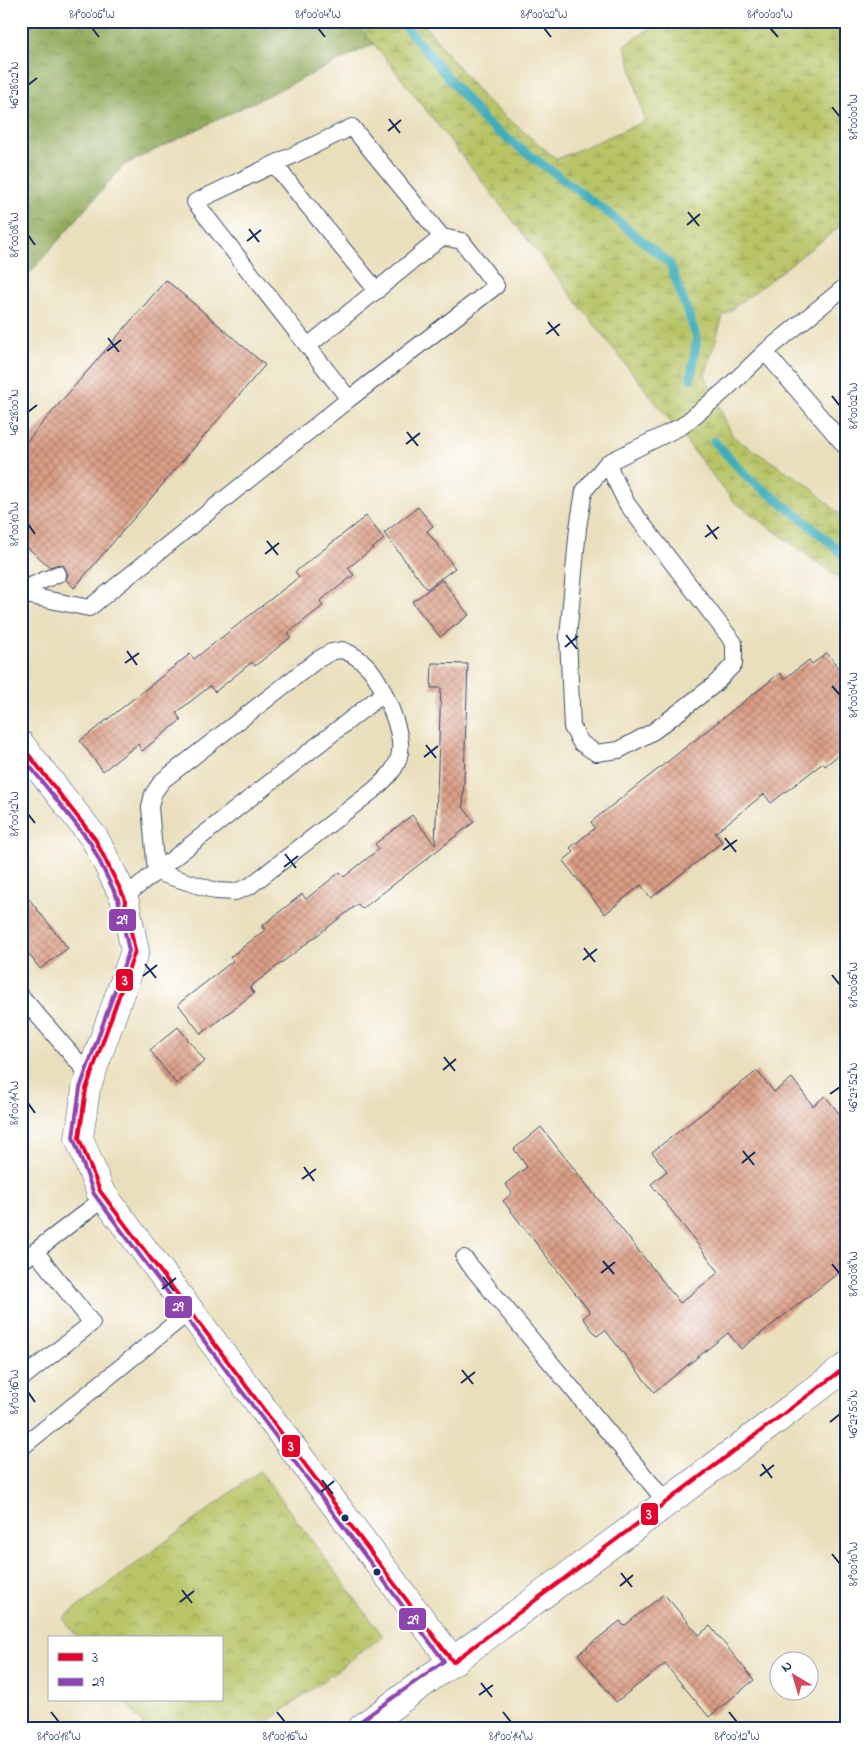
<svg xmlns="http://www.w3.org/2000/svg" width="867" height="1749" font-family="'Indie Flower',sans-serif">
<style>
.forest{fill:url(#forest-crowns);stroke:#566c5c}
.wetland{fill:url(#wetland-marsh);stroke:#6a7a62}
.park{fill:url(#park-crowns);stroke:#6a7a62}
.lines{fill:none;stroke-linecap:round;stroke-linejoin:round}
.stream{stroke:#3eadbb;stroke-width:9}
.building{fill:url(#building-cross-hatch)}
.service-casing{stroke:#3a496c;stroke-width:18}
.minor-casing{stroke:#3a496c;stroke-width:29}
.tertiary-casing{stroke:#3a496c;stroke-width:29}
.service{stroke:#fff;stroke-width:16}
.minor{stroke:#fff;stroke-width:28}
.tertiary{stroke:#fff;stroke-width:28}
.bus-1-casing{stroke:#fff;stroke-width:8}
.bus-2-casing{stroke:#fff;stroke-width:8}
.bus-1{stroke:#e4002b;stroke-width:4}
.bus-2{stroke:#8e44ad;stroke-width:4}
.ticks{fill:none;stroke:#1b2f5e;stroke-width:2}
.bus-dot{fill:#1b2f5e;stroke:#fff;stroke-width:2}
.line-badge{stroke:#fff;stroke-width:2}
.badge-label{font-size:14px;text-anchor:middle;font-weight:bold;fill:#fff}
.neatline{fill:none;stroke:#1b2f5e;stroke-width:2}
.ticks-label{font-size:12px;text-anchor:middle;fill:#1b2f5e}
</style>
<defs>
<pattern id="forest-crowns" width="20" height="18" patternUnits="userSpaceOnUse" patternTransform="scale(1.25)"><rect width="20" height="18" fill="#92aa5b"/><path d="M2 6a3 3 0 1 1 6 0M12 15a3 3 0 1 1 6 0" fill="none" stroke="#768b4e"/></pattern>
<pattern id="wetland-marsh" width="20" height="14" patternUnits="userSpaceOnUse" patternTransform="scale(1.25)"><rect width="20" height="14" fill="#b8c466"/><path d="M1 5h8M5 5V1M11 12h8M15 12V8" fill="none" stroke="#95a057"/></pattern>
<pattern id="park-crowns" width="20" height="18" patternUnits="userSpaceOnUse" patternTransform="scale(1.25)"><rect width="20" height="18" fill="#b8c466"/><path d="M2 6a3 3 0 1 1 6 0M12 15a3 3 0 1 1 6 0" fill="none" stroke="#95a057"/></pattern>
<pattern id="building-cross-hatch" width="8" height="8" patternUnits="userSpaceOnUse" patternTransform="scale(1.25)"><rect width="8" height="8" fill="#db9e84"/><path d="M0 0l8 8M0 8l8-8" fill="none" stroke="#b1816f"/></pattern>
</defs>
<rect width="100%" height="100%" fill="#fff"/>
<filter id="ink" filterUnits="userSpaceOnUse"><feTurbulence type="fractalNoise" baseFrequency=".02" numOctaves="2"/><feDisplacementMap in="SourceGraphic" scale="10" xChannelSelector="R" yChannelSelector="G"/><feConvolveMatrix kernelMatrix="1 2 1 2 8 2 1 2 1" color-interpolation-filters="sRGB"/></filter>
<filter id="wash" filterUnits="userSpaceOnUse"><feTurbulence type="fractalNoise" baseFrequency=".0096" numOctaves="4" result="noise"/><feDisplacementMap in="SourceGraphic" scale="20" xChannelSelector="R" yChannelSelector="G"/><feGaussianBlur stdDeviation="1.12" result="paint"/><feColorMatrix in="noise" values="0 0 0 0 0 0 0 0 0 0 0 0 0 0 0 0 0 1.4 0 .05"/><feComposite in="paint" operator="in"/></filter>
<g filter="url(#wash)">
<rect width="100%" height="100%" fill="#eadfbc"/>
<path class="forest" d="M 21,21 L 353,21 L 374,44 L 124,165 L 21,283 Z"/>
<path class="wetland" d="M 353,21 L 421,21 L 485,100 L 557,159 L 645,121 L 625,45 L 661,21 L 846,21 L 846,222 L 723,316 L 705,375 L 733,437 L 808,485 L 846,520 L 846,583 L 733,501 L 374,44 Z"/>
<path class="park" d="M 260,1471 L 383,1636 L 260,1728 L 145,1728 L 125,1700 L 221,1700 L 221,1638 L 78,1638 L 63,1618 Z"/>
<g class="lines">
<path class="stream" d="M 401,21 L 485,122 L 611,215 L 670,264 L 697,338 L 691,378
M 714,441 L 748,478 L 800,517 L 846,557"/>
</g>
<g id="blocks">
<path class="building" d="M 166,280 L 265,365 L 74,588 L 66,580 L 68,575 L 64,566 L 59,564 L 50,567 L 21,542 L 21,448 Z
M 418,507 L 433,526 L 427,531 L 455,568 L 427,589 L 384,533 Z
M 366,516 L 384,539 L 348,568 L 354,575 L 320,601 L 323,606 L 288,633 L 291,637 L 255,666 L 252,662 L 215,692 L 210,686 L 176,713 L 181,720 L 142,751 L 138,744 L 103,771 L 80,741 L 190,654 L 194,659 L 299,577 L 295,572 Z
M 442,580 L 469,615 L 440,637 L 412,602 Z
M 827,653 L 846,677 L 846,749 L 825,766 L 823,763 L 771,803 L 764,794 L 715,833 L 722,842 L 651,898 L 641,885 L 605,914 L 563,861 L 574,852 L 570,848 L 595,828 L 591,822 L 780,673 L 784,679 L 809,660 L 812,664 Z
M 432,663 L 468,664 L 463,807 L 474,822 L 362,909 L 358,904 L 250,987 L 254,993 L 201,1034 L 178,1004 L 233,961 L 230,957 L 265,930 L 262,926 L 302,894 L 306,899 L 340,872 L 344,877 L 379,849 L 375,844 L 412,815 L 435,845 L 441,688 L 431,688 Z
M 21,889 L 68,948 L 40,969 L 21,944 Z
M 178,1027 L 205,1061 L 176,1084 L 150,1050 Z
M 757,1071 L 774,1092 L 792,1078 L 813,1106 L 825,1096 L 846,1122 L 846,1267 L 741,1349 L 728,1333 L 654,1392 L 605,1330 L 597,1336 L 583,1318 L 590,1312 L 503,1201 L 512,1193 L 505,1184 L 527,1167 L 514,1149 L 541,1127 L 680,1303 L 719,1272 L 651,1184 L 667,1171 L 652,1152 Z
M 664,1594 L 699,1635 L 710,1626 L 754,1680 L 709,1717 L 665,1664 L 616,1702 L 578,1654 L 620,1621 L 624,1626 Z"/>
</g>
</g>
<g filter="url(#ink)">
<use href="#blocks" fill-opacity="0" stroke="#3a496c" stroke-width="1"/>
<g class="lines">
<defs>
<path id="service" d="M 274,164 L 377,291
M 846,286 L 765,352 L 846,447
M 349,399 L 496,286 L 462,241 L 442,237
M 607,463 L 627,504 L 734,643 L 734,664 L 714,685 L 654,731 L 619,750 L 596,753 L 581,743 L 572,727 L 568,637 L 578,528 L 584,491 L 607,463 L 682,426 L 723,392 L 765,352
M 21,590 L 58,574
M 21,594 L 89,608 L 349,399 L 195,202 L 352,127 L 442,237 L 308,346
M 342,650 C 353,654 362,660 370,669 C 383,685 403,732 400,752 C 398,768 387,778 375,789 L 250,886 L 235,892 L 216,891 L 156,872 L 150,807 L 153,794 L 162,781 L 317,660 L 331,652 Z
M 124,897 L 384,693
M 21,996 L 90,1076
M 464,1258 L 667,1503
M 21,1262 L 104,1198
M 21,1379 L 92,1323 L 35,1251
M 21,1448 L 190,1311"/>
<path id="minor" d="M 21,745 L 95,839 L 124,897 L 135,951 L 86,1089 L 79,1138 L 100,1191 L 453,1662"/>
<path id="tertiary" d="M 362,1728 L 637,1525 L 846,1367"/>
</defs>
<use href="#service" class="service-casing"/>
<use href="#minor" class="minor-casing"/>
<use href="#tertiary" class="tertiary-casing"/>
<use href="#service" class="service"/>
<use href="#minor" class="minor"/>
<use href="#tertiary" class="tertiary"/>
<defs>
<path id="bus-1" d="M 21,745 L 95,839 L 124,897 L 135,951 L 86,1089 L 79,1138 L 100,1191 L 453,1662
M 453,1662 L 846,1367"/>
<path id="bus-2" d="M 21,755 L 90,842 L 118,899 L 129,951 L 80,1088 L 73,1137 L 94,1194 L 444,1661 L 358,1723"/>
</defs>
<use href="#bus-1" class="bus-1-casing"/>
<use href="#bus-2" class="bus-2-casing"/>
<use href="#bus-1" class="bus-1"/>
<use href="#bus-2" class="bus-2"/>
</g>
</g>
<path class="ticks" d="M 92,28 L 99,37M 318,28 L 325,37M 544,28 L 551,37M 770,28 L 778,37M 28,85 L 37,78M 832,107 L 840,117M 389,119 L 400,133M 388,131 L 401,120M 688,212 L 699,226M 687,225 L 700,214M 249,229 L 259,242M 28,235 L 35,245M 247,241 L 261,230M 548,322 L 559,336M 546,334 L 560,324M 108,338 L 119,352M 107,351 L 121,340M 832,396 L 840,406M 28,412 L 37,405M 407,432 L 418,446M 406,444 L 420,433M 28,524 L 35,534M 707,525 L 717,539M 705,537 L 719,527M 267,541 L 278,555M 265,554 L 279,543M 566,635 L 577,649M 565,647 L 578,636M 127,651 L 137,665M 125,663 L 139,653M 832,686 L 840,695M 426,745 L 436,758M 424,757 L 438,746M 28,814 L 35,823M 725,838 L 736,852M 723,850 L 737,840M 285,854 L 296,868M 284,867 L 298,856M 584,948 L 595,962M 583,960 L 597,949M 145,964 L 156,978M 832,975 L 840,985M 143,976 L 157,965M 444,1057 L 455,1071M 443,1070 L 456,1059M 830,1094 L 840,1087M 28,1103 L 35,1113M 743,1151 L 754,1165M 742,1163 L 755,1152M 304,1167 L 314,1181M 302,1179 L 316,1169M 603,1261 L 614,1274M 832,1264 L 840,1274M 601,1273 L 615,1262M 163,1277 L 174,1291M 162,1289 L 176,1278M 462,1370 L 473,1384M 461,1383 L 475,1372M 28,1392 L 35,1402M 830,1422 L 840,1414M 762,1464 L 772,1478M 760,1476 L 774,1465M 322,1480 L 333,1494M 321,1492 L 334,1481M 832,1554 L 840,1564M 621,1573 L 632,1587M 620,1586 L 633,1575M 182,1590 L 192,1603M 180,1602 L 194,1591M 481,1683 L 492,1697M 479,1695 L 493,1685M 51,1712 L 59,1722M 277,1712 L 285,1722M 503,1712 L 511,1722M 729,1712 L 737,1722"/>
<g class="bus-dot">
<circle cx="345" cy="1518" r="4.5"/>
<circle cx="377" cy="1572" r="4.5"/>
</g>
<g class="line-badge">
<rect x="108" y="908" width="29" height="24" rx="5" fill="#8e44ad"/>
<rect x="115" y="968" width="19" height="24" rx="5" fill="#e4002b"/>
<rect x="164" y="1295" width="29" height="24" rx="5" fill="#8e44ad"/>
<rect x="281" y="1434" width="20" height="24" rx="5" fill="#e4002b"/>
<rect x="640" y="1502" width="19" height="24" rx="5" fill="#e4002b"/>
<rect x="398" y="1607" width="29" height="24" rx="5" fill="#8e44ad"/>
</g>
<g class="badge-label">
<text x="122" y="924">29</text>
<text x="125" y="985">3</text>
<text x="178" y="1311">29</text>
<text x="291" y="1451">3</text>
<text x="649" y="1519">3</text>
<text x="413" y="1624">29</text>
</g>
<rect width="867" height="1749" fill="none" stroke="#fff" stroke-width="55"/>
<rect x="48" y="1636" width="175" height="65" fill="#ffffff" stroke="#a4acbf"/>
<rect x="58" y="1653" width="25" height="8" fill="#e4002b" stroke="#a4acbf"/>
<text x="92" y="1662" font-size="15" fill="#1b2f5e">3</text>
<rect x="58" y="1678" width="25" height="8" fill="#8e44ad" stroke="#a4acbf"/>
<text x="92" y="1686" font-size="15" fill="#1b2f5e">29</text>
<g transform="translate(794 1676) rotate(322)"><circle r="24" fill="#ffffff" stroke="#a4acbf"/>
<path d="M0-4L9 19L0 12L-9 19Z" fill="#d1495b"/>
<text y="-8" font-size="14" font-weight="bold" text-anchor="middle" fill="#1b2f5e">N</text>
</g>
<rect x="28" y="28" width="812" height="1694" class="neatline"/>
<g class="ticks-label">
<text x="92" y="18">81°00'06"W</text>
<text x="318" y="18">81°00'04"W</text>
<text x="544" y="18">81°00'02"W</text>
<text x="770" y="18">81°00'00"W</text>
<text transform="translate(14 85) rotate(-90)" y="4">46°28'02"N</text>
<text transform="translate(853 117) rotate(-90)" y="4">81°00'00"W</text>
<text transform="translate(14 235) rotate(-90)" y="4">81°00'08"W</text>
<text transform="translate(853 406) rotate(-90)" y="4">81°00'02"W</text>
<text transform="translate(14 412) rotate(-90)" y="4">46°28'00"N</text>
<text transform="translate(14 524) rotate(-90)" y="4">81°00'10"W</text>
<text transform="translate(853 695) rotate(-90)" y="4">81°00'04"W</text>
<text transform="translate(14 814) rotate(-90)" y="4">81°00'12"W</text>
<text transform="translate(853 985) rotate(-90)" y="4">81°00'06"W</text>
<text transform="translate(853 1087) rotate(-90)" y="4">46°27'52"N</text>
<text transform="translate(14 1103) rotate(-90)" y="4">81°00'14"W</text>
<text transform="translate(853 1274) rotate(-90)" y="4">81°00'08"W</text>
<text transform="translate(14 1392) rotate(-90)" y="4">81°00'16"W</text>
<text transform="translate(853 1414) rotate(-90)" y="4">46°27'50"N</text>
<text transform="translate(853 1564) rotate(-90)" y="4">81°00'10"W</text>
<text x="59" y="1740">81°00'18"W</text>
<text x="285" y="1740">81°00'16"W</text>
<text x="511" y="1740">81°00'14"W</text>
<text x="737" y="1740">81°00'12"W</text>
</g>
</svg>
